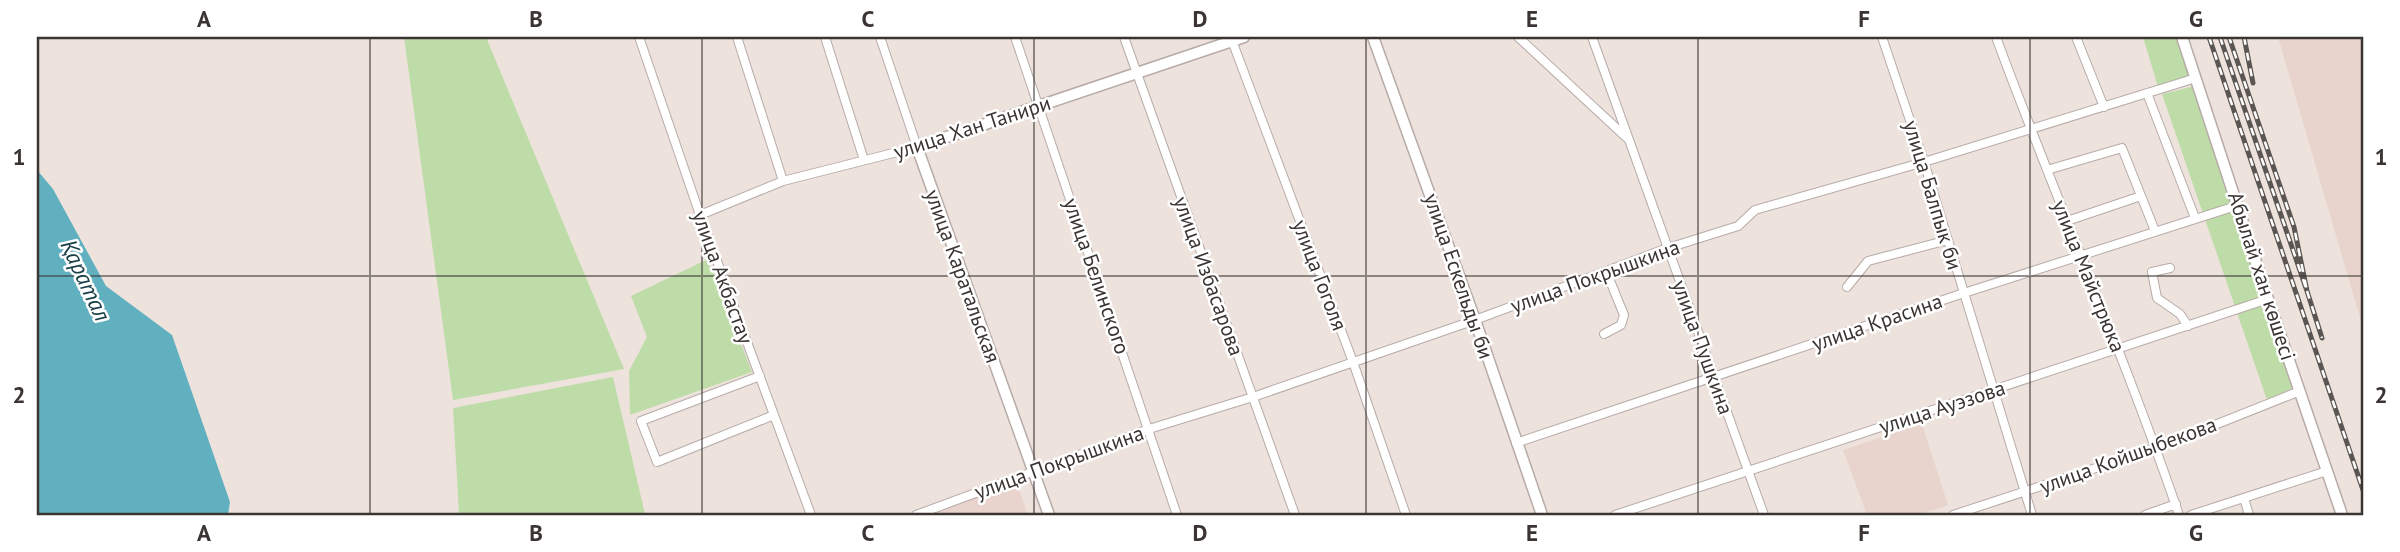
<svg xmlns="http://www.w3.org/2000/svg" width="2400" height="552" font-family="'PT Sans',sans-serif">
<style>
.built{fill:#e8d4cc}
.green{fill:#bedca8}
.water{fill:#61b0c0}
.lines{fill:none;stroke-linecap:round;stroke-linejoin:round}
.street-casing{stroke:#b7aba7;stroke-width:10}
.secondary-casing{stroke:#b7aba7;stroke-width:13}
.street{stroke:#fff;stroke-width:8}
.secondary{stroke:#fff;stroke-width:10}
.rail-casing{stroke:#5c5653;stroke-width:5}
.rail{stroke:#fff;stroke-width:2.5;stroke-dasharray:8;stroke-linecap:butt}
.grid{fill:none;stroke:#3a3533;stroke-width:2;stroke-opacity:0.55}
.labels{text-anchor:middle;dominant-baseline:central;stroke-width:5;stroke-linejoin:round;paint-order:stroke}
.street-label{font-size:21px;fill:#3a3533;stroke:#fff}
.water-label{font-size:23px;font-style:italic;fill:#1b4048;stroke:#fff}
.neatline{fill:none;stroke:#3a3533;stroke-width:2.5}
.grid-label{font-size:23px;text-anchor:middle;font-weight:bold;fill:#3a3533}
</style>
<rect width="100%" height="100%" fill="#eee2dd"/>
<path class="built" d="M 2278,37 L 2363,37 L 2363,328 Z
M 1922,424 L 1948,505 L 1918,515 L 1867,515 L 1843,450 Z
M 1015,478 L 1028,515 L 916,515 Z"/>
<path class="green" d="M 404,37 L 486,37 L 624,369 L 453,400 Z
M 2143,37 L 2180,37 L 2193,76 L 2158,87 Z
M 2195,86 L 2295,387 L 2267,400 L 2162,94 Z
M 708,259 L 752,372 L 630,415 L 629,371 L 647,337 L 631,296 Z
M 613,377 L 645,514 L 459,515 L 453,408 Z"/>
<path class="water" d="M 37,170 L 53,189 L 106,286 L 172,335 L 230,502 L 228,515 L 37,515 Z"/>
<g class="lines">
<defs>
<path id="street" d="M 639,37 L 700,215 L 811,515
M 737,37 L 783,181
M 825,37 L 864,160
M 1015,37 L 1177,515
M 1124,37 L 1295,515
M 1518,37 L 1627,138
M 1592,37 L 1764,515
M 1882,37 L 1924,162 L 2032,515
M 1996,37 C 2055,197 2124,354 2179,515
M 2076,37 L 2104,107
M 1231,38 L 1353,362 L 1406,515
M 2147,93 L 2195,218
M 2047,170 L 2122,148 L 2155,231
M 700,215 L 783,181 L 917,147 L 880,37
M 2067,221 L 2141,196
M 2170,268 L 2152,272 L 2157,298 L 2180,314 L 2188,326
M 1847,287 L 1868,261 L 1948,240
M 1604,334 L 1621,325 L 1624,315 L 1606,271
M 760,376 L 641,421 L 657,462 L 774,415
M 1516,443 L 1964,293 L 2239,205
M 2244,498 L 2249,515
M 916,515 L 1149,429 L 1253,397 L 1475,320 L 1668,248 L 1738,226 L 1755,210 L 1924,162 L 2196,78
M 1615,515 L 2268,299
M 1953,515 L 2157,448 L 2300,391
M 2145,515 L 2176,504
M 2191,515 L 2327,471"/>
<path id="secondary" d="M 1373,37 L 1475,320 L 1542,515
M 2182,37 L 2268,299 L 2342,515
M 1049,515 L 917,147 L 1244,37"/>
</defs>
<use href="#street" class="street-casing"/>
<use href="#secondary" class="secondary-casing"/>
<use href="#street" class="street"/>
<use href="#secondary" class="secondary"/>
<defs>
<path id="rail" d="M 2209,37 L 2363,490
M 2220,37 L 2307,291 L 2294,227 L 2229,37
M 2244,37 L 2253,83
M 2307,291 L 2322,338"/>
</defs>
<use href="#rail" class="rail-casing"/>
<use href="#rail" class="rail"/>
</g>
<path class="grid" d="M 370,37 L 370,515M 702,37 L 702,515M 1034,37 L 1034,515M 1366,37 L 1366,515M 1698,37 L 1698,515M 2030,37 L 2030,515M 37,276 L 2363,276"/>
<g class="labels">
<g class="street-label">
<text transform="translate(972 127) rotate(-18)">улица Хан Танири</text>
<text transform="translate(1933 195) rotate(73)">улица Балпык би</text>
<text transform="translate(1320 275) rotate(69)">улица Гоголя</text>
<text transform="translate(963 276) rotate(70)">улица Каратальская</text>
<text transform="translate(1097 276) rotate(71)">улица Белинского</text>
<text transform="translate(1209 276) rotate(70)">улица Избасарова</text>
<text transform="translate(1459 276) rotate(71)">улица Ескельды би</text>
<text transform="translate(1595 276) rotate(-20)">улица Покрышкина</text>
<text transform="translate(2089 276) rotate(68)">улица Майстрюка</text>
<text transform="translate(2262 276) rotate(72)">Абылай хан көшесі</text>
<text transform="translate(723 277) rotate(70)">улица Акбастау</text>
<text transform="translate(1877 322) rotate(-19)">улица Красина</text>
<text transform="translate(1703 347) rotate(70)">улица Пушкина</text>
<text transform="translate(1942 407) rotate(-18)">улица Ауэзова</text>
<text transform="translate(2128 455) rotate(-20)">улица Койшыбекова</text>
<text transform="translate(1059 462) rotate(-20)">улица Покрышкина</text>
</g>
<g class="water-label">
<text transform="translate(86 280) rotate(65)">Қаратал</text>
</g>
</g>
<rect width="2400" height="552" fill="none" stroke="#ffffff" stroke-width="77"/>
<rect x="38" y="38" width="2324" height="476" class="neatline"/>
<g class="grid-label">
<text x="204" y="27">A</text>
<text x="536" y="27">B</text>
<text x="868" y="27">C</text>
<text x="1200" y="27">D</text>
<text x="1532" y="27">E</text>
<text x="1864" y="27">F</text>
<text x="2196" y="27">G</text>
<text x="19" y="165">1</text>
<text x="2381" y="165">1</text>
<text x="19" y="403">2</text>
<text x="2381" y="403">2</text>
<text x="204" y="541">A</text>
<text x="536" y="541">B</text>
<text x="868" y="541">C</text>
<text x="1200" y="541">D</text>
<text x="1532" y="541">E</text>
<text x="1864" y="541">F</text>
<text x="2196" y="541">G</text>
</g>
</svg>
